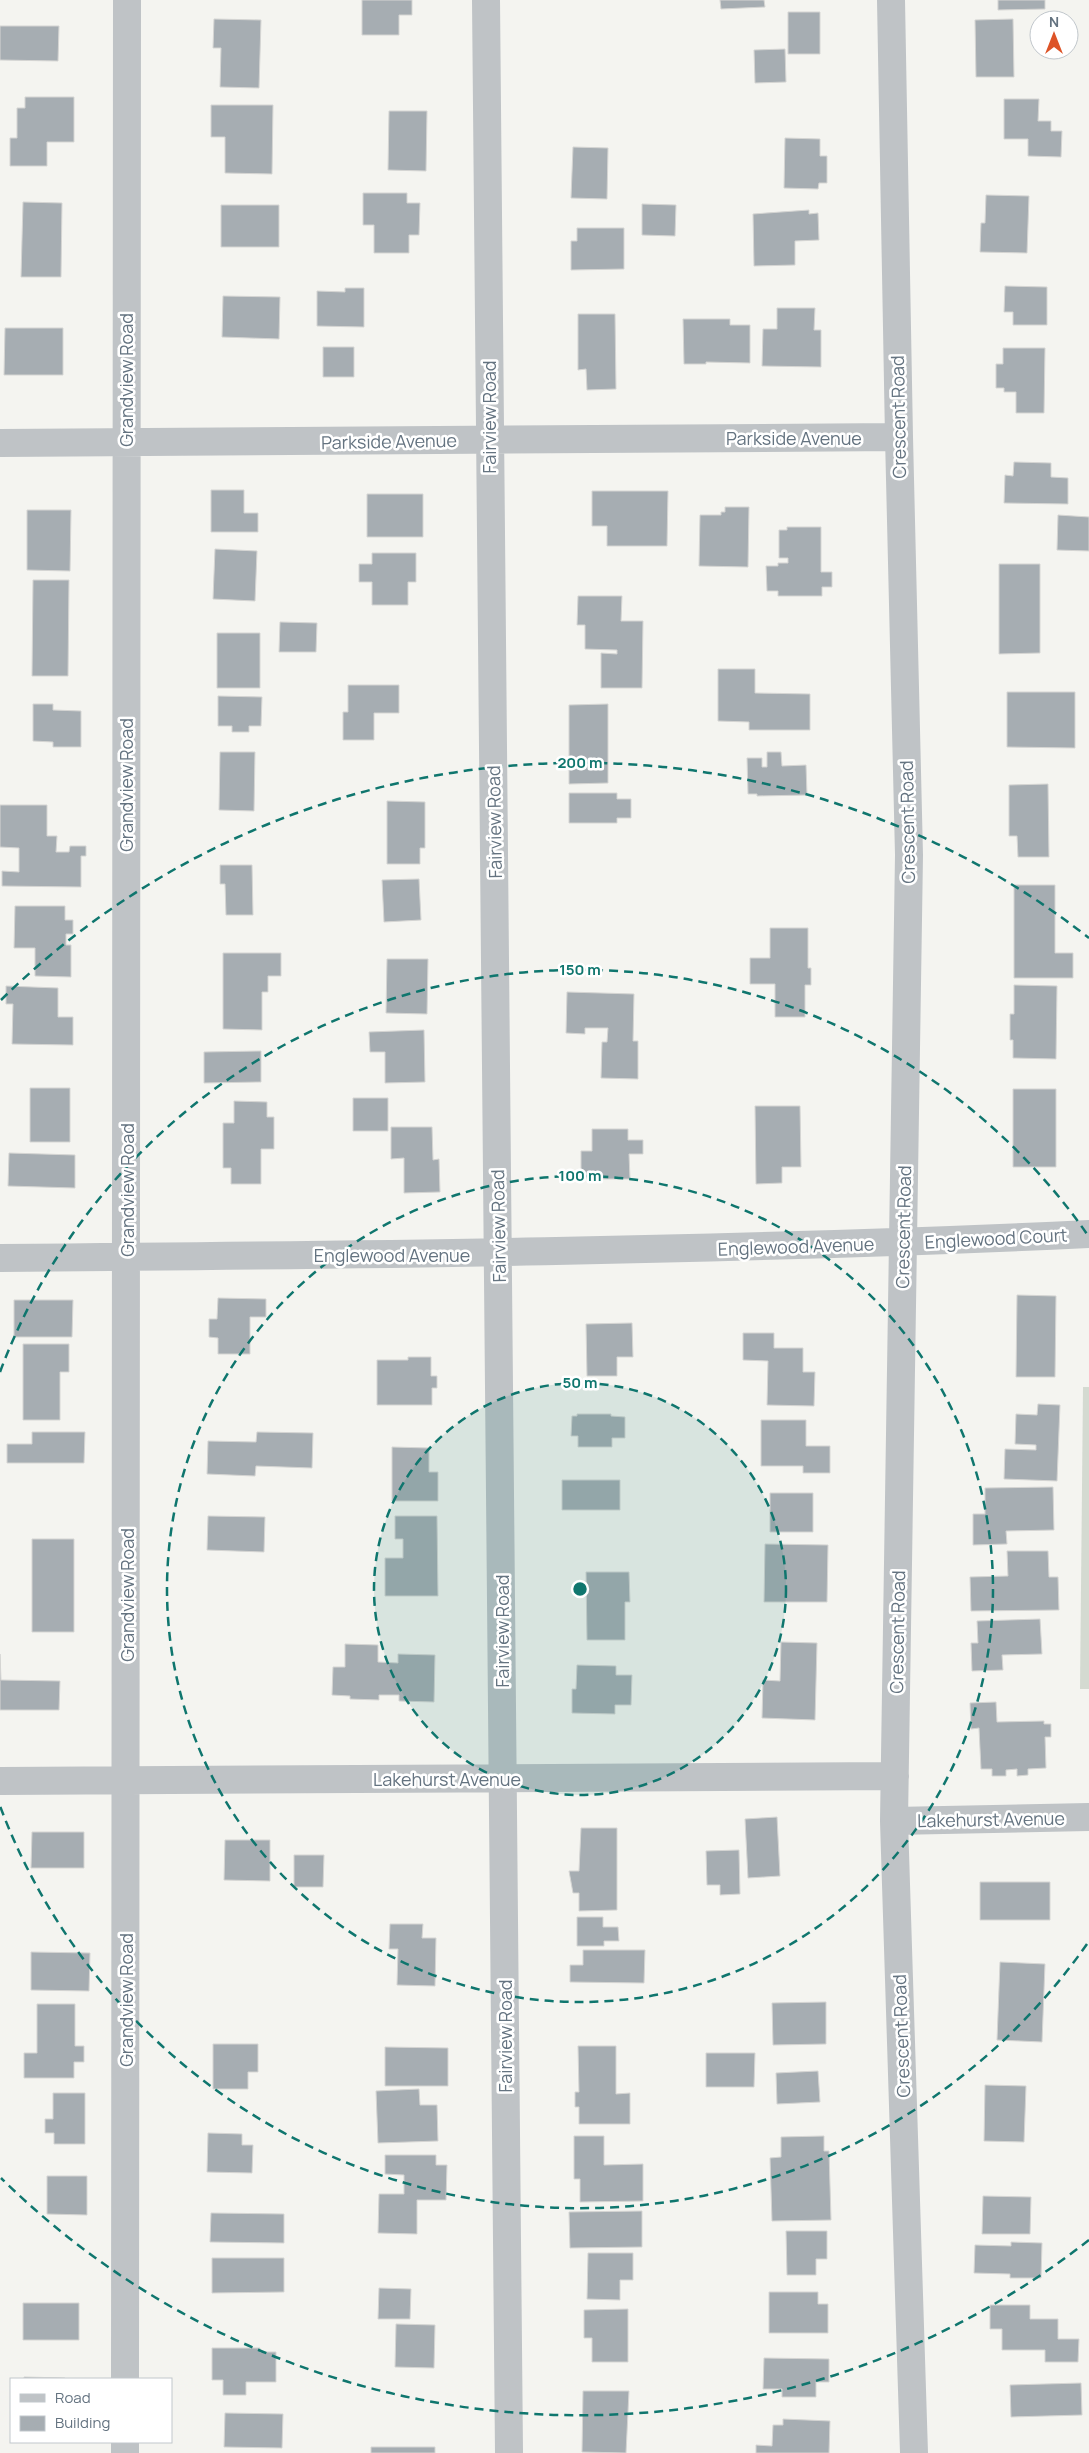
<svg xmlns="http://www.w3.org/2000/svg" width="1089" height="2453" font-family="Manrope,sans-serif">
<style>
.green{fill:#d4dad1}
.building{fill:#a6adb2;stroke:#d5d5d3}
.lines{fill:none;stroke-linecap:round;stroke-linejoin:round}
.minor{stroke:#bfc3c6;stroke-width:28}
.ring{fill:none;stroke:#0f766e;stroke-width:2.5;stroke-dasharray:9 6}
.labels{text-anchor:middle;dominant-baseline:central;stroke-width:5;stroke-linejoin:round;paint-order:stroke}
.street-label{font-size:18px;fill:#647380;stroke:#fff}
.centre{fill:#0f766e;stroke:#fff;stroke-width:2.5}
.ring-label{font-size:15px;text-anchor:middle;font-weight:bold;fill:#0f766e;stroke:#fff;stroke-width:5;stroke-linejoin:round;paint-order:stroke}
</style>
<rect width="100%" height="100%" fill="#f4f4f0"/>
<path class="green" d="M 1083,1387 L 1089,1387 L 1089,1689 L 1080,1689 Z"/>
<path class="building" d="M 362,0 L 412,0 L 412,15 L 399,15 L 399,35 L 362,35 Z
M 720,0 L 764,0 L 765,7 L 721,9 Z
M 998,0 L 1045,0 L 1045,9 L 998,10 Z
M 788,12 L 820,12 L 820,54 L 788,54 Z
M 214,19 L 261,20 L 259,88 L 220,87 L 221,48 L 213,48 Z
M 1013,19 L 1014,77 L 976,77 L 975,20 Z
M 0,26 L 59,26 L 58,61 L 0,60 Z
M 785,49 L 786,82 L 755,83 L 754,50 Z
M 25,97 L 74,97 L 74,142 L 47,142 L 47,166 L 10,166 L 10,138 L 17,138 L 17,108 L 25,108 Z
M 1004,99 L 1039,99 L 1038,121 L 1051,121 L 1051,131 L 1062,131 L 1061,157 L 1028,156 L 1028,139 L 1004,139 Z
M 211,105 L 273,105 L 272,174 L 225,173 L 225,137 L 211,137 Z
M 389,111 L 427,111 L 426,171 L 388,170 Z
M 785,138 L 820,139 L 820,156 L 827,156 L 827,183 L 819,183 L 818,189 L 784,188 Z
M 573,147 L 608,148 L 607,199 L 571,198 Z
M 363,193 L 407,193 L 407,203 L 420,203 L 419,235 L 409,235 L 409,253 L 374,253 L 374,225 L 363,225 Z
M 986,195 L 1029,196 L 1027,253 L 980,252 L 981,223 L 985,223 Z
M 23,202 L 62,203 L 61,277 L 21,277 Z
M 642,204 L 676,205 L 675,236 L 642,235 Z
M 221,205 L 279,205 L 279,247 L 221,247 Z
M 809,210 L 809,214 L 818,213 L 819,240 L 795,241 L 795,265 L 754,266 L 753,214 Z
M 577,228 L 624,228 L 624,269 L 571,270 L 571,241 L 577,241 Z
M 1005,286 L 1047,287 L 1047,325 L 1013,325 L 1013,312 L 1004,312 Z
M 345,288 L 364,288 L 364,327 L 317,326 L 317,291 L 345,292 Z
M 223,296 L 280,297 L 279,339 L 222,337 Z
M 777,308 L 815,308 L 814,330 L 821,330 L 821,367 L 762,366 L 763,329 L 777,329 Z
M 578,314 L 615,314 L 616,389 L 587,390 L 586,369 L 578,370 Z
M 683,319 L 730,319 L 730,325 L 750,325 L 750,363 L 706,362 L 706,364 L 684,364 Z
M 5,328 L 63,328 L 63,375 L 4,375 Z
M 323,347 L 354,347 L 354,377 L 323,377 Z
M 1003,348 L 1045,348 L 1044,413 L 1016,413 L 1016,392 L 1004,392 L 1004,388 L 996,388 L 996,364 L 1003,364 Z
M 1014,462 L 1051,463 L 1051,477 L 1068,478 L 1068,504 L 1004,503 L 1005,475 L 1013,476 Z
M 211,490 L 244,490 L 244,513 L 258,513 L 258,532 L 211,532 Z
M 592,491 L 668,491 L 667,546 L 607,546 L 607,526 L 592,526 Z
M 367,494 L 423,494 L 423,537 L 367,537 Z
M 725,507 L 749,507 L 748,567 L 699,566 L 700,515 L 721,515 L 721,512 L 725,512 Z
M 27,510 L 71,510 L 70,571 L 27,570 Z
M 1058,515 L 1089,517 L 1089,551 L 1057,550 Z
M 787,527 L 821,527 L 821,572 L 832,572 L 832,587 L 822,587 L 822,596 L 778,596 L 778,591 L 767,591 L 766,566 L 778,566 L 778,563 L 788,563 L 788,558 L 779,558 L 779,530 L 787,530 Z
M 215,549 L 257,551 L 255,601 L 213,599 Z
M 372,553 L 416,553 L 416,582 L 408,582 L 408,605 L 372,605 L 372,582 L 359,582 L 359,564 L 372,564 Z
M 999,564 L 1040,564 L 1040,653 L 999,654 Z
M 33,580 L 69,580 L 68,676 L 32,676 Z
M 578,596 L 622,596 L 621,621 L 643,621 L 642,688 L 601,688 L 601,653 L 617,654 L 617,650 L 585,649 L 585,625 L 577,625 Z
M 280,622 L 317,623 L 316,652 L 279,652 Z
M 217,633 L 260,633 L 260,688 L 217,688 Z
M 718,669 L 755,669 L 755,693 L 810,694 L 810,730 L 749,730 L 749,722 L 718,721 Z
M 348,685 L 399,685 L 399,713 L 374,713 L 374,740 L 343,740 L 343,712 L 348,712 Z
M 1007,692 L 1075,692 L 1075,748 L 1007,747 Z
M 218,696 L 262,697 L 261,726 L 249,726 L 249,732 L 232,732 L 232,726 L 218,726 Z
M 33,704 L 53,704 L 53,710 L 81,711 L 81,747 L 53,747 L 53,742 L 33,741 Z
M 608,704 L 608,783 L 569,784 L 569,705 Z
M 220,752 L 255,752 L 254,811 L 219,810 Z
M 767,752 L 781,752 L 782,766 L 806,765 L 807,795 L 757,796 L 757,794 L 748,794 L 747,758 L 762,758 L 762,767 L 767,767 Z
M 1048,784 L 1049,857 L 1018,857 L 1017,836 L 1009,836 L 1009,785 Z
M 569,793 L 617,793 L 617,799 L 631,799 L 631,818 L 617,818 L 617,823 L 569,823 Z
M 387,801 L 425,802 L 425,848 L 420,848 L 420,864 L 387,864 Z
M 0,805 L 47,805 L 47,836 L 57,836 L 56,852 L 69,852 L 70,846 L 86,846 L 86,856 L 81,856 L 81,887 L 2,886 L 2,871 L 19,872 L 19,848 L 0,847 Z
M 220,865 L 252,865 L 253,915 L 226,915 L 225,884 L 220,884 Z
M 419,879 L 421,920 L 384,922 L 382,880 Z
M 1014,885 L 1055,885 L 1055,953 L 1073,953 L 1073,978 L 1014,978 Z
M 15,906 L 65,906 L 65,920 L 73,920 L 73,934 L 66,934 L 66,945 L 71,945 L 71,977 L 35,976 L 35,948 L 14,948 Z
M 770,928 L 808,928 L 808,968 L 811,968 L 811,985 L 805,985 L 805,1017 L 775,1017 L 775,984 L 750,984 L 750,958 L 770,958 Z
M 223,953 L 281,953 L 281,976 L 268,976 L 268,992 L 262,992 L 262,1030 L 223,1029 Z
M 387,959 L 428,959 L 427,1014 L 386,1013 Z
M 1014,985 L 1057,986 L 1056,1059 L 1013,1058 L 1013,1040 L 1010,1040 L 1010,1014 L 1014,1014 Z
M 6,986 L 58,988 L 58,1017 L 73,1017 L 73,1045 L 12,1044 L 13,1004 L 6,1004 Z
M 567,992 L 634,994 L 633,1041 L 638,1041 L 638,1079 L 601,1078 L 602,1042 L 607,1042 L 608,1028 L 585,1028 L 585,1034 L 566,1033 Z
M 424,1030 L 425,1082 L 385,1083 L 385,1052 L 370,1052 L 369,1032 Z
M 261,1051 L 261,1082 L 204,1083 L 204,1052 Z
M 30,1088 L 70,1088 L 70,1142 L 30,1142 Z
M 1013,1089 L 1056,1089 L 1056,1167 L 1013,1167 Z
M 353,1098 L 388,1098 L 388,1131 L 353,1131 Z
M 234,1101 L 267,1102 L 267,1117 L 274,1117 L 274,1149 L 261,1149 L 261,1184 L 231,1184 L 231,1168 L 223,1168 L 223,1123 L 234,1123 Z
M 755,1106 L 800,1106 L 801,1167 L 782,1167 L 782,1183 L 756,1184 Z
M 391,1127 L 432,1127 L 433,1160 L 439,1159 L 440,1192 L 404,1193 L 404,1158 L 391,1159 Z
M 592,1129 L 628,1129 L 628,1140 L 643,1140 L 643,1154 L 629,1154 L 630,1179 L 581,1179 L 581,1151 L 592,1151 Z
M 9,1153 L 75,1155 L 75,1188 L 8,1186 Z
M 1017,1295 L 1056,1296 L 1055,1377 L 1016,1377 Z
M 218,1298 L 266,1299 L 266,1317 L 250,1317 L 250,1354 L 218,1354 L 218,1338 L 209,1337 L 209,1319 L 217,1319 Z
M 14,1300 L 73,1300 L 72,1337 L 14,1337 Z
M 632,1323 L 633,1357 L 617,1357 L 617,1376 L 587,1376 L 586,1324 Z
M 743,1333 L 774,1333 L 774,1348 L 803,1348 L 803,1372 L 815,1372 L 814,1406 L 767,1405 L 768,1361 L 743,1360 Z
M 23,1344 L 69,1344 L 69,1372 L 60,1372 L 60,1420 L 23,1420 Z
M 408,1357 L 431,1357 L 431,1376 L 437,1376 L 437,1388 L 432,1388 L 432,1405 L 377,1405 L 377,1360 L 408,1360 Z
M 1038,1404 L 1060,1405 L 1057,1481 L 1004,1479 L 1005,1449 L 1036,1450 L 1036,1445 L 1015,1444 L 1016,1414 L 1037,1415 Z
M 577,1414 L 611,1414 L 611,1416 L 625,1417 L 625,1438 L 612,1438 L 612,1447 L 578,1447 L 578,1436 L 571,1436 L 572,1416 L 577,1416 Z
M 761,1420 L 806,1420 L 806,1446 L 830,1446 L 830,1473 L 803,1473 L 803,1466 L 761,1466 Z
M 32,1432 L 85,1432 L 84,1463 L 7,1463 L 7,1444 L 32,1444 Z
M 257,1432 L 313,1433 L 312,1468 L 256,1466 L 255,1476 L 207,1474 L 208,1441 L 256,1442 Z
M 392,1447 L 429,1448 L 429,1472 L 438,1472 L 438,1501 L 392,1501 Z
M 562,1480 L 620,1480 L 620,1510 L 562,1510 Z
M 1053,1487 L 1054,1530 L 1006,1531 L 1007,1544 L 973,1545 L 973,1514 L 985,1514 L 985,1488 Z
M 770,1493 L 813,1493 L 813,1532 L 770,1532 Z
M 208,1516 L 265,1517 L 264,1552 L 207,1550 Z
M 395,1516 L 437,1516 L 438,1596 L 385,1596 L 385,1558 L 403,1558 L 403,1539 L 395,1539 Z
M 32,1539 L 74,1539 L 74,1632 L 32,1632 Z
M 765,1544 L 828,1545 L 827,1602 L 764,1602 Z
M 1007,1551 L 1048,1551 L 1049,1577 L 1058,1577 L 1059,1610 L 971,1611 L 970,1577 L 1008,1576 Z
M 586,1572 L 629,1572 L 630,1602 L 625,1602 L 625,1640 L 587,1640 Z
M 1040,1619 L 1042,1654 L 1002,1655 L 1003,1670 L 972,1671 L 971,1643 L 978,1643 L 977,1621 Z
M 781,1642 L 817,1643 L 815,1720 L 762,1718 L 763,1680 L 780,1681 Z
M 345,1644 L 378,1645 L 378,1662 L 398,1663 L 398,1654 L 435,1655 L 434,1702 L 399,1701 L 399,1695 L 379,1695 L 379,1700 L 350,1699 L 350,1696 L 332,1695 L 333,1667 L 345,1667 Z
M 0,1654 L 1,1680 L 60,1681 L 59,1710 L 0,1710 Z
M 577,1665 L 616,1666 L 616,1675 L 632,1675 L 631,1705 L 615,1705 L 615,1714 L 572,1713 L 572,1689 L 576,1689 Z
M 996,1702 L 997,1722 L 1044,1721 L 1044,1724 L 1051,1724 L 1051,1737 L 1045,1737 L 1046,1768 L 1028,1769 L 1028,1775 L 1017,1776 L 1017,1769 L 1006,1770 L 1006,1776 L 992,1776 L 992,1769 L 981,1769 L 979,1728 L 971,1729 L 970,1703 Z
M 777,1817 L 780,1876 L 748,1878 L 745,1819 Z
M 581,1828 L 617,1828 L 617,1910 L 579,1911 L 579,1893 L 573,1893 L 569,1871 L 579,1871 Z
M 32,1832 L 84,1832 L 84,1868 L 31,1868 Z
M 225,1840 L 270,1840 L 270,1881 L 224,1880 Z
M 739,1850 L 740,1894 L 720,1895 L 720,1885 L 707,1885 L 706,1851 Z
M 294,1855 L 324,1855 L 323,1887 L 294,1887 Z
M 980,1882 L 1050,1882 L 1050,1920 L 980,1920 Z
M 577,1917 L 603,1917 L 603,1927 L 618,1927 L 619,1941 L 604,1941 L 604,1946 L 577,1946 Z
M 390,1924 L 423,1924 L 422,1938 L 436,1938 L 435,1986 L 397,1985 L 398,1949 L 389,1949 Z
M 583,1950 L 645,1950 L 644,1983 L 570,1982 L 570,1965 L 583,1965 Z
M 31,1952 L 90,1953 L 89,1991 L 31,1990 Z
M 1000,1962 L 1045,1964 L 1042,2042 L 997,2040 Z
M 826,2002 L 826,2044 L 773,2045 L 772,2003 Z
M 37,2004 L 75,2004 L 75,2046 L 84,2046 L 84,2062 L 74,2062 L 74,2078 L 24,2078 L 24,2053 L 37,2053 Z
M 213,2044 L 258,2044 L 258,2072 L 248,2072 L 248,2089 L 213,2089 Z
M 578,2046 L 616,2046 L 616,2094 L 630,2093 L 630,2124 L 579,2124 L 579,2107 L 575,2107 L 575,2092 L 579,2092 Z
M 385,2047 L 448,2048 L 448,2086 L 385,2086 Z
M 706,2053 L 755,2053 L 754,2087 L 706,2087 Z
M 818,2071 L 820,2102 L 777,2104 L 776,2073 Z
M 985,2085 L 1026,2086 L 1024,2142 L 984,2141 Z
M 419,2089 L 420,2105 L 437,2105 L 438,2141 L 378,2143 L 376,2091 Z
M 53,2093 L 85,2093 L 85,2144 L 54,2144 L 54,2133 L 45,2133 L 45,2119 L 53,2119 Z
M 208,2133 L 242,2134 L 242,2145 L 253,2145 L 252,2173 L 207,2172 Z
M 574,2136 L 604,2136 L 604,2165 L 643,2164 L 643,2201 L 580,2202 L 580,2179 L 574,2179 Z
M 824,2136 L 824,2151 L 829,2151 L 831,2220 L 772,2221 L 770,2158 L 781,2157 L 781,2137 Z
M 385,2155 L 436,2155 L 436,2165 L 447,2165 L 446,2200 L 417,2200 L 417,2234 L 378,2233 L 379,2194 L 404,2194 L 404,2175 L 385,2174 Z
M 47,2176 L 87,2176 L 87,2215 L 47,2214 Z
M 983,2196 L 1031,2197 L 1030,2234 L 982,2234 Z
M 642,2211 L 642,2247 L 570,2248 L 569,2212 Z
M 211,2213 L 284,2214 L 284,2243 L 210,2242 Z
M 786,2231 L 827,2231 L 827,2259 L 816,2259 L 816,2275 L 787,2275 Z
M 1011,2242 L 1042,2243 L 1041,2278 L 1010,2278 L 1010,2274 L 974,2273 L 975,2245 L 1011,2246 Z
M 588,2253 L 633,2253 L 633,2280 L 620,2280 L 620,2300 L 587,2299 Z
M 212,2258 L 284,2258 L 284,2292 L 212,2293 Z
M 379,2288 L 411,2289 L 410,2319 L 378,2319 Z
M 769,2292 L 818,2292 L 818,2304 L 828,2304 L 828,2333 L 769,2333 Z
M 23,2303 L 79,2303 L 79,2340 L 23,2340 Z
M 990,2305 L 1030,2305 L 1030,2319 L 1058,2319 L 1058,2339 L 1079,2339 L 1078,2362 L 1045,2362 L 1045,2350 L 1002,2350 L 1002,2329 L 990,2329 Z
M 628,2309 L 628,2362 L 592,2362 L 592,2338 L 584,2338 L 584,2310 Z
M 396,2324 L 435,2325 L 434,2368 L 395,2367 Z
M 212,2348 L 260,2348 L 260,2352 L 276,2352 L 276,2382 L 246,2382 L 246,2395 L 223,2395 L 223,2380 L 212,2380 Z
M 764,2358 L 829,2359 L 829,2382 L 816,2382 L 816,2397 L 782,2397 L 782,2389 L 763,2389 Z
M 24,2377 L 65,2378 L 65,2379 L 24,2379 Z
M 1081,2383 L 1082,2415 L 1011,2417 L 1010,2385 Z
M 583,2391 L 629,2391 L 626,2453 L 582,2452 Z
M 225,2413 L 283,2414 L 282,2448 L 224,2447 Z
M 783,2419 L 830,2421 L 829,2453 L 756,2453 L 756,2445 L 772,2446 L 773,2425 L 783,2425 Z
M 371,2447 L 435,2447 L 435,2453 L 371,2453 Z"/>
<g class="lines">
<path class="minor" d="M 486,0 L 509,2453
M 891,0 L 899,437 L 909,855 L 894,1821 L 914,2453
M 0,443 L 899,437
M 0,1258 C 363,1255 726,1251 1089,1234
M 0,1781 L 895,1776
M 894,1821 L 1089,1817
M 125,2379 L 127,0
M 125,2453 L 125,2442"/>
</g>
<circle cx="580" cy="1589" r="206" fill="#0f766e" fill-opacity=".12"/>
<g class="ring">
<circle cx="580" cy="1589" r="206"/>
<circle cx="580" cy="1589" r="413"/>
<path d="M1087 1944A619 619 0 0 1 0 1806M0 1372A619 619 0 0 1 1087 1234"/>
<path d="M1089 2240A826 826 0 0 1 1 2178M1 1000A826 826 0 0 1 1089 938"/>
</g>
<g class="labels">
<g class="street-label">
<text transform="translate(126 380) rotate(-90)">Grandview Road</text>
<text transform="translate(489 417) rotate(-90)">Fairview Road</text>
<text transform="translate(898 417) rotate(-91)">Crescent Road</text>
<text x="794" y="438">Parkside Avenue</text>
<text transform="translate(389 441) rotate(-1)">Parkside Avenue</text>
<text transform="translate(126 785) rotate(-90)">Grandview Road</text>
<text transform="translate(494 822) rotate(-91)">Fairview Road</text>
<text transform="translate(907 822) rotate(-91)">Crescent Road</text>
<text transform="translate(127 1190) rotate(-90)">Grandview Road</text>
<text transform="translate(498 1226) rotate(-91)">Fairview Road</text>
<text transform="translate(903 1227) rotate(-89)">Crescent Road</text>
<text transform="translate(996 1238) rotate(-3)">Englewood Court</text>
<text transform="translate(796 1246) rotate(-2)">Englewood Avenue</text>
<text x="392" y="1255">Englewood Avenue</text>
<text transform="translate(127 1595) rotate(-90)">Grandview Road</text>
<text transform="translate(502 1631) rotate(-90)">Fairview Road</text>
<text transform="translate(897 1632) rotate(-89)">Crescent Road</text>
<text x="447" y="1779">Lakehurst Avenue</text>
<text transform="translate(991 1819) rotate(-1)">Lakehurst Avenue</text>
<text transform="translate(126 2000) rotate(-90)">Grandview Road</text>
<text transform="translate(505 2036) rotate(-90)">Fairview Road</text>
<text transform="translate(901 2036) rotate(-92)">Crescent Road</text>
</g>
</g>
<circle cx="580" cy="1589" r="8" class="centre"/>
<g class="ring-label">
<text x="580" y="768">200 m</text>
<text x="580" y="975">150 m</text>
<text x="580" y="1181">100 m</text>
<text x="580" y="1388">50 m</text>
</g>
<rect x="10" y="2378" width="162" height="65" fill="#ffffff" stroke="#c1c7cc"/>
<rect x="20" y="2394" width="25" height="8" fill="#bfc3c6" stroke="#c1c7cc"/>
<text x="55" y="2403" font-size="15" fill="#647380">Road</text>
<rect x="20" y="2416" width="25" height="15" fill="#a6adb2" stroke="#c1c7cc"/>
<text x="55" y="2428" font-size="15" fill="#647380">Building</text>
<g transform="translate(1054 35)"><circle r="24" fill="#ffffff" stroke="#c1c7cc"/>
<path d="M0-4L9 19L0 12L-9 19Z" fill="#dd5327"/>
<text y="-8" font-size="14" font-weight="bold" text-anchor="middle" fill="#647380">N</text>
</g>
</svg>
